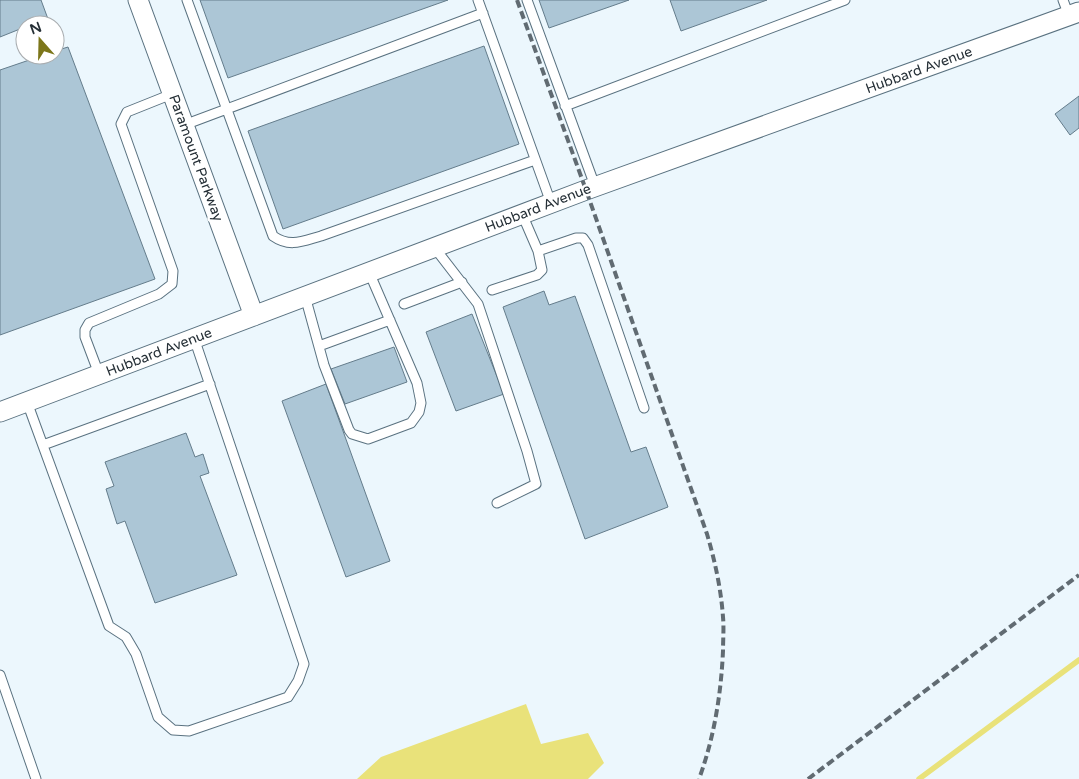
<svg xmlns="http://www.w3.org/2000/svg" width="1079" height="779" font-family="'Varela Round',sans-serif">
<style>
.water{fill:#e9e27a}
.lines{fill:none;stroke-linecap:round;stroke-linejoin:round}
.stream{stroke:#e9e27a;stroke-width:5.5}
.building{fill:#acc6d6;stroke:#647c8b}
.lane-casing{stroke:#5a7280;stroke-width:11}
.street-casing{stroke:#5a7280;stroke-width:21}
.lane{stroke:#fff;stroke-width:9}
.street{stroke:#fff;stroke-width:19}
.rail{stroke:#616b72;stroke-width:4;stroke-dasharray:8 4;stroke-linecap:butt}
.labels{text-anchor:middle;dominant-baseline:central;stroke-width:5;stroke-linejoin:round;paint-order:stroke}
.street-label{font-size:14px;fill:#252f36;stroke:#fff}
</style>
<rect width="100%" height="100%" fill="#ecf7fd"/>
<path class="water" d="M 526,704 L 541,744 L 588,733 L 604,763 L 588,779 L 357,779 L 381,757 Z"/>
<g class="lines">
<path class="stream" d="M 919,779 L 1079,660"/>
</g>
<path class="building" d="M 0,0 L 41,0 L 48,19 L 32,25 L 25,25 L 25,27 L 0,37 Z
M 200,0 L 448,0 L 228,78 Z
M 539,0 L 629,0 L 549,28 Z
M 670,0 L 767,0 L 681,31 Z
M 484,46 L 519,144 L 283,229 L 248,131 Z
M 68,47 L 155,279 L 0,335 L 0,70 L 44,55 L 55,55 L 55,51 Z
M 1079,96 L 1079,128 L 1070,135 L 1055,114 Z
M 544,291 L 549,305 L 575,296 L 631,452 L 646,447 L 668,507 L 585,539 L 503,307 Z
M 472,314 L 504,394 L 456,411 L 426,332 Z
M 394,347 L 407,382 L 345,404 L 331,369 Z
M 326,384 L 390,561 L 346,577 L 282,401 Z
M 186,433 L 195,457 L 203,454 L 209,473 L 200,476 L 237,575 L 155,603 L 125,521 L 117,524 L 106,489 L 114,486 L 105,462 Z"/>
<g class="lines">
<defs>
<path id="lane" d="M 187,0 L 273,236 C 290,248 303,241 321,236 L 535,160
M 478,0 L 551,203
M 527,0 L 595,186
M 1063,0 L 1069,16
M 565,106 L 845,0
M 184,125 L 483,13
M 434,247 L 478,304 L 527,451 L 536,484 L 497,503
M 538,251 L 576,238 L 583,238 L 588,245 L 644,408
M 492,290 L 537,275 L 542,270 L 538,251 L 522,214
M 305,296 L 324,365 L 349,430 L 352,434 L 368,439 L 411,423 L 419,412 L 421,403 L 417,383 L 369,272
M 404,304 L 462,282
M 319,346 L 390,320
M 99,374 L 85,337 L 85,330 L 89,323 L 159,294 L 172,284 L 173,271 L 121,124 L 127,112 L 172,94
M 27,402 L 109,626 L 126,637 L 136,654 L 158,717 L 173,730 L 189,731 L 288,697 L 298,681 L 304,664 L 194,338
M 43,445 L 210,384
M 0,675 L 36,779"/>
<path id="street" d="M 138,0 L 254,316
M 0,412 L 586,190 L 1079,12"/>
</defs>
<use href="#lane" class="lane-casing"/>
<use href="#street" class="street-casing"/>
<use href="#lane" class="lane"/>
<use href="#street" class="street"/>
<path class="rail" d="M 517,0 L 586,190 L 707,534 C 715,561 721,589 723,617 C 724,628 723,640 723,651 C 721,695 714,738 699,779
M 808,779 L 1079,575"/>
</g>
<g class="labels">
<g class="street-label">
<text transform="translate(919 70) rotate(-20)">Hubbard Avenue</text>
<text transform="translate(196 158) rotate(70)">Paramount Parkway</text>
<text transform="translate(538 208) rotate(-21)">Hubbard Avenue</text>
<text transform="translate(159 352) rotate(-21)">Hubbard Avenue</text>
</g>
</g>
<g transform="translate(40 40) rotate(340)"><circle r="24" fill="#ffffff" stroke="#a8acaf"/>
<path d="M0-4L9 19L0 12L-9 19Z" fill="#7c761a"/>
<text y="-8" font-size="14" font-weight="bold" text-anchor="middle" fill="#252f36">N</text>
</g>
</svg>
